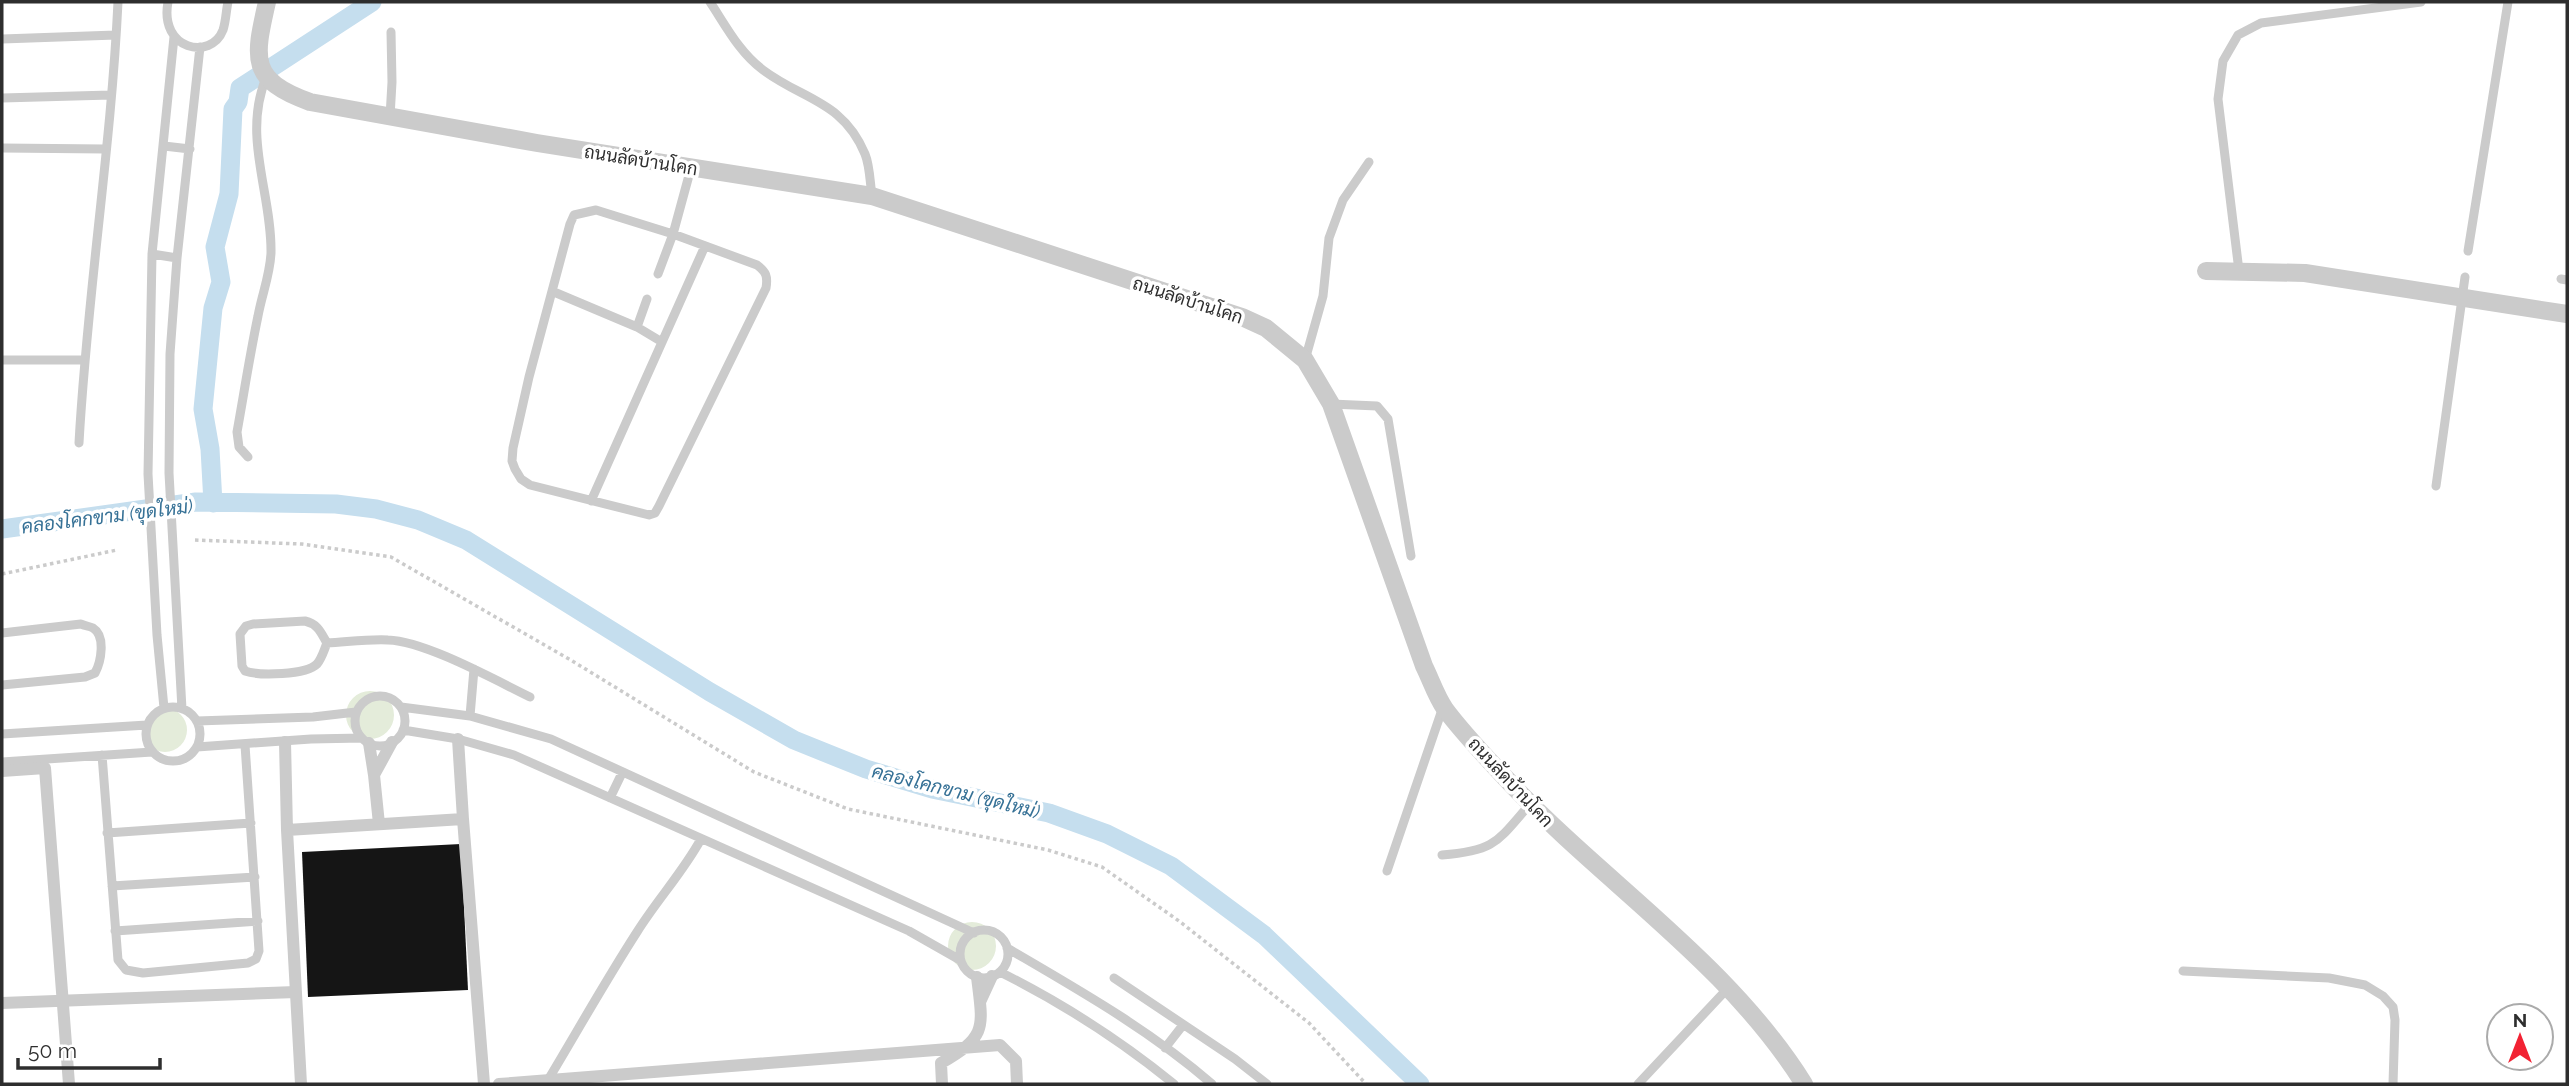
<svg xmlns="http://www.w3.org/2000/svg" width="2569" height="1086" font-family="Raleway,Sarabun,sans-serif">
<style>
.green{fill:#e4ecda}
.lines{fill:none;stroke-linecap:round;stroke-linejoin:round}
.canal{stroke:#c5deee;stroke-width:19}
.building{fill:#151515}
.path{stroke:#cbcbcb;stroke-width:3.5;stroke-dasharray:3.5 3.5;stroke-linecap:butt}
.service{stroke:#cbcbcb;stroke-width:9}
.pedestrian{stroke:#cbcbcb;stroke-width:12}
.minor{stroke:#cbcbcb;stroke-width:18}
.labels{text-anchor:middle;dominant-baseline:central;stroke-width:7;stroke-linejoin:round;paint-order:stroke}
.street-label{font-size:18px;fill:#2e2e2e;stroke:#fff}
.water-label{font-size:19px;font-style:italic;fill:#367196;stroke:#fff}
</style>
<rect width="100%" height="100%" fill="#fff"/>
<path class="green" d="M346 715a24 24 0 1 1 48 0a24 24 0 1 1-48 0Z
M143 730a22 22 0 1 1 44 0a22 22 0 1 1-44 0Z
M948 946a24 24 0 1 1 48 0a24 24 0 1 1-48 0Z"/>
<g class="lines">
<path class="canal" d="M 213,503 L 210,449 L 203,409 L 213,308 L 221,282 L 215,247 L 229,194 L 233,109 L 238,102 L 240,88 L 372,2
M 2,529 L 196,502 L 336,504 L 376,509 L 418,520 L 466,540 L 710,692 L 794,740 L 866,769 L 932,789 L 1049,813 L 1107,834 L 1171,866 L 1264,935 L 1420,1084"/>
</g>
<path class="building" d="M 461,844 L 468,990 L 308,997 L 302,852 Z"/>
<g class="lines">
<path class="path" d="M 195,540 L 302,544 L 391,557 L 569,659 L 754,772 L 848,809 L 1048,850 L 1102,867 L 1179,921 L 1309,1023 L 1366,1084
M 2,574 L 117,550"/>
<path class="service" d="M 168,2 C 159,50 211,61 223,30 C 226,21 226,11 228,2
M 710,2 C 726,26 739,52 763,70 C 803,100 843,101 865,154 C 870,166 870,183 872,196
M 2,39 L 116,35
M 2,98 L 111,95
M 390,117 L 392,82 L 391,32
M 164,146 L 190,149
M 2,148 L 105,149
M 596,210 L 673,234 L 757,265 C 766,272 768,276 766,288 L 659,506 L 655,513 L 649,515 L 530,485 L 521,479 L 515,469 L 512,461 L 513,448 L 529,377 L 570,224 L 574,215 Z
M 2468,251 L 2508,2
M 152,254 L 177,258
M 2239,271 L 2218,99 L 2223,61 L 2238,35 L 2261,23 L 2421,2
M 658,274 L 673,234 L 691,168
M 2561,279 L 2567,280
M 554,292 L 637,327 L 662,342
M 637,327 L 647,299
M 2,360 L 84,360
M 1305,360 L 1323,296 L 1329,238 L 1343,200 L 1369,162
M 1331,404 L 1377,406 L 1388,419 L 1411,556
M 79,443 C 87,295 111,149 118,2
M 248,457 L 239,447 L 237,432 C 244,393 250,354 258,316 C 262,294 270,275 271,253 C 272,193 242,137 266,78
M 2436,486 L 2465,277
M 591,501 L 705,246
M 305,621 C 318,624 321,633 327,643 C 324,650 322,658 317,664 C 306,675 259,676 245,671 L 242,666 L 240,634 L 246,626 L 253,624 Z
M 2,633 L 81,624 C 85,626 89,626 93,628 C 106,636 101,662 95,673 L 85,677 L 2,685
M 327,643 C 347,642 368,639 388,640 C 425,641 495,680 530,697
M355 721a25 25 0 1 1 50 0a25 25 0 1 1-50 0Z
M146 734a27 27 0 1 1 54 0a27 27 0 1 1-54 0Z
M 401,707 L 470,716 L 551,739 L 974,933
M 164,708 L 157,635 L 148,474 L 152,254 L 174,37
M 182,709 L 169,473 L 170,354 L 177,258 L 200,47
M 470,716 L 474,669
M 197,721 L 313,717 L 356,712
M 403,730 L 458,739 L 514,755 L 909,931 L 960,960
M 2,734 L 147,725
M 197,747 L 311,739 L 362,738
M 102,755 L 118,960 L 126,970 L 143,973 L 248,963 L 256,959 L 259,951 L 245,745
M 2,762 L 152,752
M 610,798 L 622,773
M 107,833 L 251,823
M 1442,855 C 1495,851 1497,842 1530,804
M 1387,871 L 1443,707
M 112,886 L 255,877
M960 954a24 24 0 1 1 48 0a24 24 0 1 1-48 0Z
M 115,931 L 258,921
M 1007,948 C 1077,989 1150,1030 1212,1084
M 2183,971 L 2329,978 L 2365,985 L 2383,996 L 2393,1007 L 2395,1020 L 2393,1084
M 1000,972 C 1062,1003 1120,1040 1174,1084
M 1114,978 L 1235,1059 L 1267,1084
M 1165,1048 L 1183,1025
M 548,1080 C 578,1030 606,980 637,932 C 657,900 683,872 701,839
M 1638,1084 L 1729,987"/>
<path class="pedestrian" d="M 285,742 L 287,830
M 369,743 L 374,775 L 392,742
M 2,771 L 45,768 L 69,1084
M 374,775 L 379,824
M 463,819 L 484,1084
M 980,1002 L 992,976
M 2,1003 L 296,992
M 301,1084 L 287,830 L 463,819 L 458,739
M 499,1084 L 1000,1045 L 1016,1061 L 1017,1084
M 942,1084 L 941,1063 C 988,1036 983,1028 977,977"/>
<path class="minor" d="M 267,2 C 254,59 249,80 310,102 L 537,143 L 872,196 L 1242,317 L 1266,328 L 1305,360 L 1331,404 L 1424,666 C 1431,680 1436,696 1445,709 C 1465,736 1489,760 1512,785 C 1608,886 1729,964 1804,1084
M 2206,271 L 2305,273 L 2567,314"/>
</g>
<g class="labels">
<g class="street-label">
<text transform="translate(641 160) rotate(9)">ถนนลัดบ้านโคก</text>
<text transform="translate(1188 300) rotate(18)">ถนนลัดบ้านโคก</text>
<text transform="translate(1511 782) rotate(47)">ถนนลัดบ้านโคก</text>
</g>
<g class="water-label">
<text transform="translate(107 516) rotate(-7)">คลองโคกขาม (ขุดใหม่)</text>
<text transform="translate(956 791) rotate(14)">คลองโคกขาม (ขุดใหม่)</text>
</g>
</g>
<rect width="2569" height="1086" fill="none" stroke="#2e2e2e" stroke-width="7"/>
<g transform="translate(2520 1037)"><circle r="33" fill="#ffffff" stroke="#ababab" stroke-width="2"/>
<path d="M0-5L12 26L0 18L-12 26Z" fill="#f22233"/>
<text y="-10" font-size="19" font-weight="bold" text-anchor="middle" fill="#2e2e2e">N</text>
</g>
<path d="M18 1058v10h142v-10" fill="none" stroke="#2e2e2e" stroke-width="3.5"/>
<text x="28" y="1058" font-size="21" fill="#2e2e2e" stroke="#ffffff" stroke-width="5" paint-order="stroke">50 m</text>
</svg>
